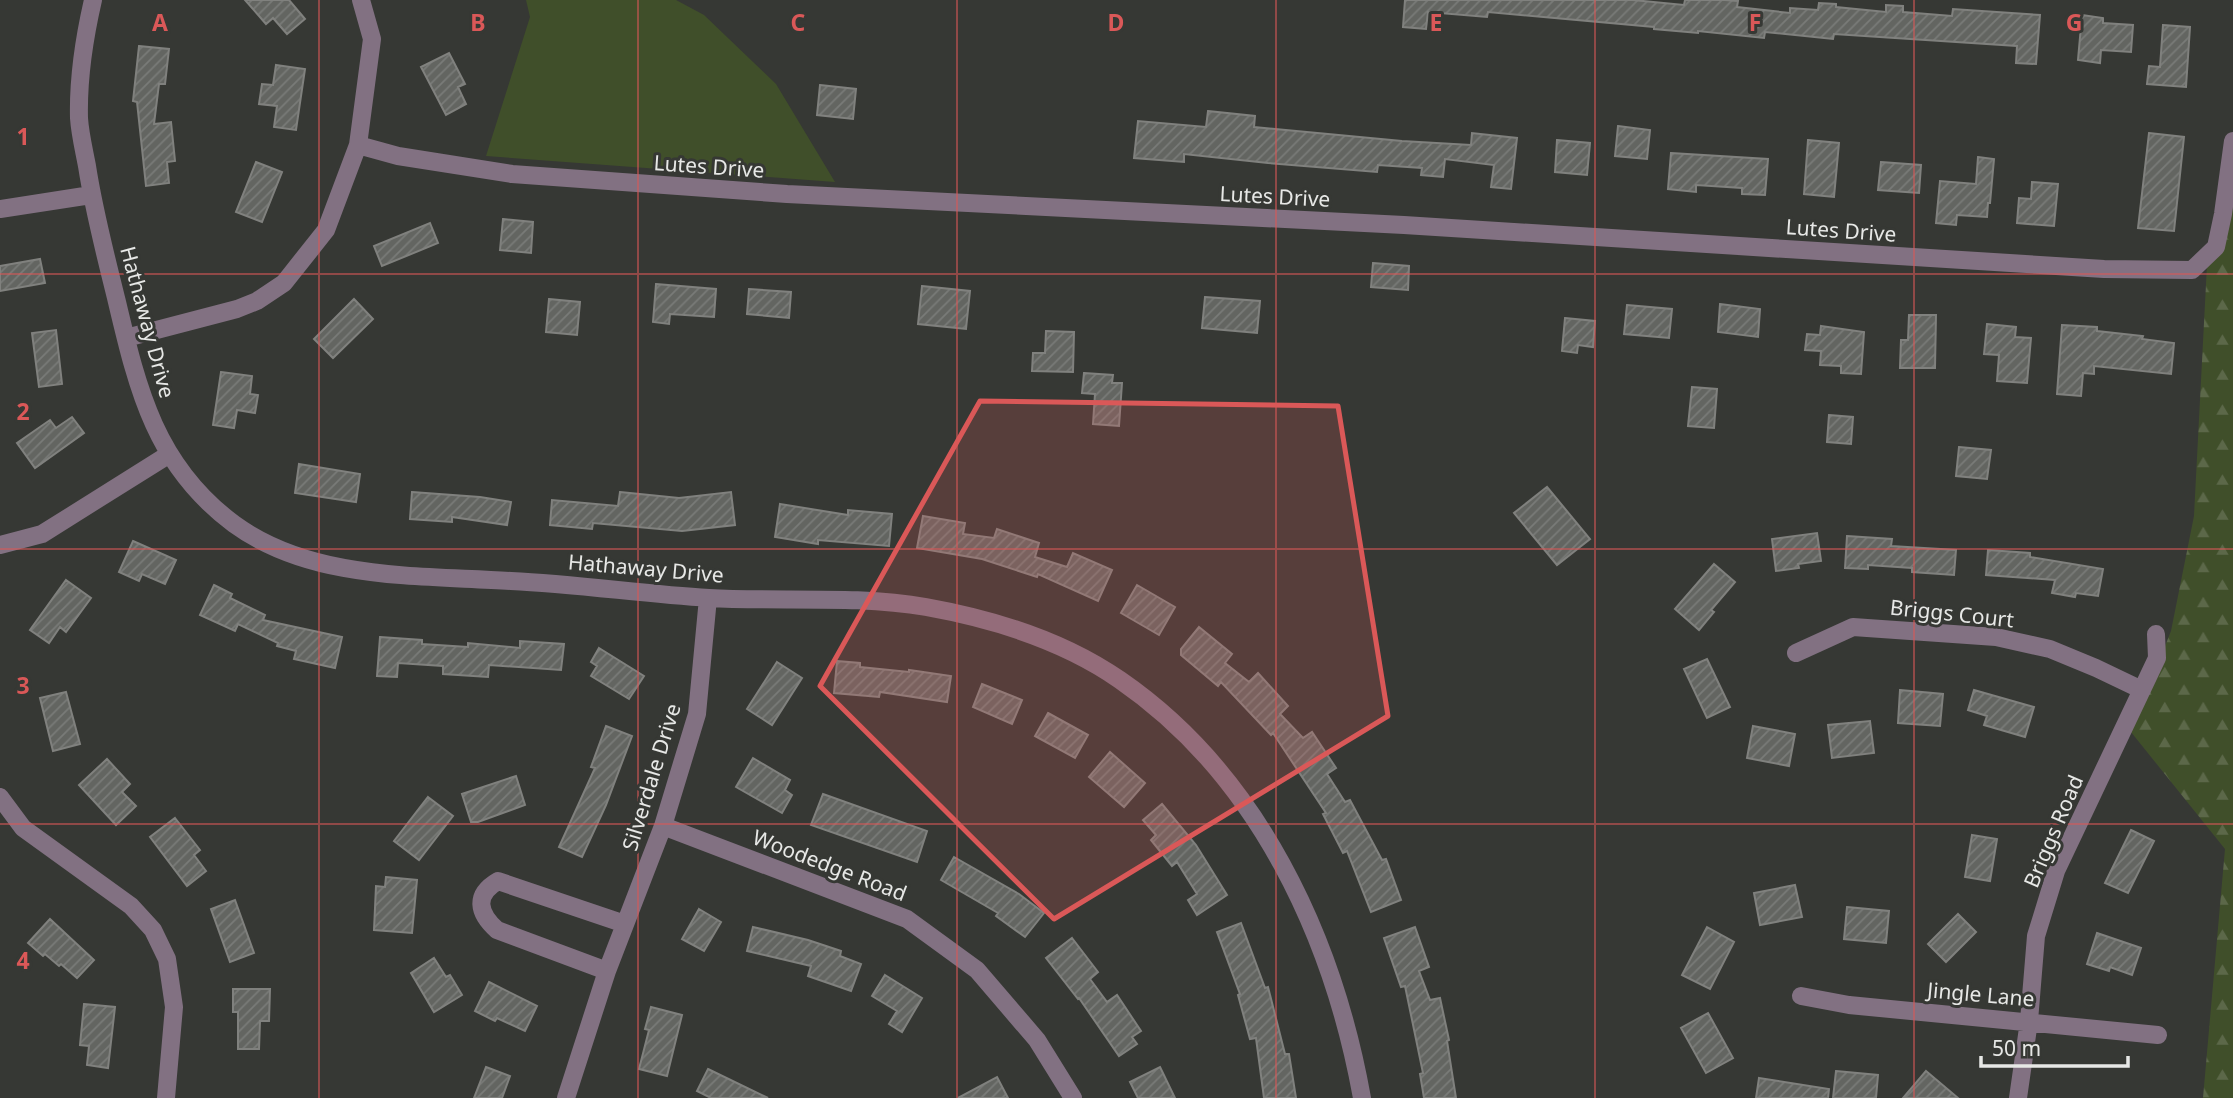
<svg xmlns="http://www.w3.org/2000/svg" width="2233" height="1098" font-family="'Noto Sans',sans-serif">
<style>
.grass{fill:#404f2a}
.forest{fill:url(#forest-firs)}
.building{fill:url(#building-hatch);stroke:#80817e;stroke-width:2}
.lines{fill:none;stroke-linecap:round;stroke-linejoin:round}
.minor{stroke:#827182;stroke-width:18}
.marked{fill:#da5858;fill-opacity:0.2;stroke:#da5858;stroke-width:5;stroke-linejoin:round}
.grid{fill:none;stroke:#da5858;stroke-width:2;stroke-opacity:0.55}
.labels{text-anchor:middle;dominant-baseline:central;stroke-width:6;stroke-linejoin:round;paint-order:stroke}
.street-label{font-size:21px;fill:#e7e8e6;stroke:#363834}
.grid-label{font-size:23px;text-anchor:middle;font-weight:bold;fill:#da5858;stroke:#363834;stroke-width:6;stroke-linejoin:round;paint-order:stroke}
</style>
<defs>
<pattern id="forest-firs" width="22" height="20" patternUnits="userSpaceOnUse" patternTransform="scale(1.75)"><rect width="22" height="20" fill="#404f2a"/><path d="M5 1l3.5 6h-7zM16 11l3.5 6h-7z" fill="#5c6849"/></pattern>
<pattern id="building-hatch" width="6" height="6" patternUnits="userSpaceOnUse" patternTransform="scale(1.75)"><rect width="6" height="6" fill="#636561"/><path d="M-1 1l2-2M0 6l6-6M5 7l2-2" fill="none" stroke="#797b78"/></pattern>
</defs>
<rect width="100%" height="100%" fill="#363834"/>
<path class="grass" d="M 526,0 L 676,0 L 704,15 L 776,84 L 835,182 L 486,156 L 530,17 Z"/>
<path class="forest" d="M 2233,141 L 2233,1098 L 2203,1098 L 2225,849 L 2131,732 L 2171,631 L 2194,516 L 2207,265 Z"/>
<path class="building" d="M 245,0 L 289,0 L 305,19 L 287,34 L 273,18 L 266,24 Z
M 1405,0 L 1633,0 L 1684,5 L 1685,0 L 1725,0 L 1738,1 L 1737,7 L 1790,13 L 1790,8 L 1818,10 L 1819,3 L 1836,4 L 1836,7 L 1886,12 L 1886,5 L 1903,6 L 1903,12 L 1952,16 L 1953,9 L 2040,15 L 2036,64 L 2016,63 L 2017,46 L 1834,34 L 1833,39 L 1765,32 L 1764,38 L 1698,31 L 1698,33 L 1654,29 L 1654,27 L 1488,12 L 1487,17 L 1428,12 L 1426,29 L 1403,27 Z
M 2082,15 L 2103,18 L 2103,23 L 2133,25 L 2131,52 L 2101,50 L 2100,63 L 2078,60 Z
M 2163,25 L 2190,27 L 2186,87 L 2147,84 L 2149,66 L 2160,67 Z
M 139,46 L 169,49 L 165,84 L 159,84 L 154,124 L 171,122 L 175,161 L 167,162 L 169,183 L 146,186 L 137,102 L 133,101 Z
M 449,53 L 465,84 L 458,87 L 466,104 L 446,115 L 421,67 Z
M 276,65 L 305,69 L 296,130 L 274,127 L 277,106 L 259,104 L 262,84 L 273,85 Z
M 820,85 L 856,89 L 853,119 L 817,115 Z
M 1208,111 L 1255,116 L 1254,127 L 1402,141 L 1471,145 L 1472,133 L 1517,138 L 1511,189 L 1491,187 L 1494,165 L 1445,159 L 1443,177 L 1421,175 L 1422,168 L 1378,165 L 1377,172 L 1268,163 L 1184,154 L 1184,162 L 1134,158 L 1138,121 L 1206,127 Z
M 1618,126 L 1650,130 L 1647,159 L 1615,156 Z
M 2149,133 L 2184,137 L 2174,231 L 2138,228 Z
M 1557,140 L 1590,143 L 1587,175 L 1555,172 Z
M 1808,140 L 1839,143 L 1834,197 L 1804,194 Z
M 1671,153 L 1768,159 L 1765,195 L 1742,194 L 1742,188 L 1696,185 L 1696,192 L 1668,189 Z
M 1978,157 L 1994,159 L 1990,203 L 1988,203 L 1987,217 L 1957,215 L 1956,225 L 1936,223 L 1940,181 L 1976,184 Z
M 256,162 L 282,172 L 262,222 L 236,212 Z
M 1881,162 L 1921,165 L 1919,193 L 1878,190 Z
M 2032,182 L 2058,184 L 2054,226 L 2017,223 L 2019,198 L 2031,199 Z
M 503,219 L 533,222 L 531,253 L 500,250 Z
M 430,223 L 438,243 L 382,266 L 374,246 Z
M 40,259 L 45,283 L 0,291 L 0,266 Z
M 1373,263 L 1409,266 L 1408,290 L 1371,287 Z
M 656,284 L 716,289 L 714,317 L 670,314 L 669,324 L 653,322 Z
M 922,286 L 970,291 L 966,329 L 918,324 Z
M 749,289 L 791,292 L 789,318 L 747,314 Z
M 1205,297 L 1260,301 L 1257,333 L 1202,328 Z
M 354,299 L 373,319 L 333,358 L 314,339 Z
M 549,299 L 580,302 L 577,335 L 546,332 Z
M 1720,304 L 1760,309 L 1758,337 L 1718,332 Z
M 1627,305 L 1672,309 L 1669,338 L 1624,334 Z
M 1909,315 L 1936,315 L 1935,368 L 1900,368 L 1901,340 L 1908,340 Z
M 1565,318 L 1595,321 L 1593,347 L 1578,345 L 1577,353 L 1562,351 Z
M 1987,324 L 2016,327 L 2015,337 L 2031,338 L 2027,383 L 1997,381 L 1999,355 L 1984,354 Z
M 2062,325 L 2097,327 L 2097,331 L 2143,336 L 2142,339 L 2174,343 L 2171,374 L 2094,366 L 2094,374 L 2083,373 L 2081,396 L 2057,394 Z
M 1821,326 L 1864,332 L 1861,374 L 1841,373 L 1841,366 L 1820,365 L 1821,351 L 1805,350 L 1807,334 L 1820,335 Z
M 56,330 L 62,384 L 39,387 L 32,333 Z
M 1046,331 L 1074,332 L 1073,372 L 1032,371 L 1033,353 L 1045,353 Z
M 221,372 L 252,376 L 250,394 L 258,395 L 255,413 L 237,410 L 234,428 L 213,425 Z
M 1084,373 L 1113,375 L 1112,383 L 1122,383 L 1119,426 L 1093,424 L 1095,394 L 1082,393 Z
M 1692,387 L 1717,389 L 1714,428 L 1688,426 Z
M 1829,415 L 1853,417 L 1851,444 L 1827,442 Z
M 72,417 L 84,433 L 35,468 L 17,443 L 50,420 L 56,428 Z
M 1959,447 L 1991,450 L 1987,479 L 1956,476 Z
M 299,464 L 360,474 L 356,502 L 295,493 Z
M 1547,487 L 1590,539 L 1557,565 L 1514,513 Z
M 412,492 L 480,497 L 511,502 L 507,525 L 452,517 L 452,522 L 410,519 Z
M 620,492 L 679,498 L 731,492 L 735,525 L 682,531 L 593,523 L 592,529 L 550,525 L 552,500 L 618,506 Z
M 780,504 L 848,515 L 848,510 L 892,514 L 889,546 L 818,540 L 818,544 L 775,537 Z
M 923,516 L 965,523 L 963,534 L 994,538 L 997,529 L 1039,543 L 1035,557 L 1067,567 L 1073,553 L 1112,570 L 1098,601 L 1038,574 L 1037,577 L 982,559 L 917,548 Z
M 1817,533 L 1821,561 L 1798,564 L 1799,568 L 1776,571 L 1772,539 Z
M 1847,536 L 1892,539 L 1891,546 L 1956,550 L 1954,575 L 1912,572 L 1912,568 L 1868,565 L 1868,569 L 1845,568 Z
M 133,541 L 176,560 L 165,584 L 142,574 L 139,581 L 119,572 Z
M 1988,550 L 2030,553 L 2030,557 L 2103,569 L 2098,596 L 2076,593 L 2075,597 L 2052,593 L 2055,580 L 1986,575 Z
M 1714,564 L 1735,582 L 1711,610 L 1714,612 L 1699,630 L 1675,609 Z
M 66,580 L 91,598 L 66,632 L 60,627 L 49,643 L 30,630 Z
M 214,585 L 232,594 L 230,598 L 265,615 L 263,620 L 342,637 L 335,668 L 294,659 L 296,651 L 277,646 L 278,643 L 238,624 L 235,631 L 200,615 Z
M 1137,585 L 1175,607 L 1159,635 L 1121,613 Z
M 1199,627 L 1232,654 L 1225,663 L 1249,682 L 1258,673 L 1288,706 L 1280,714 L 1303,738 L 1312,732 L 1336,768 L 1327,774 L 1345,802 L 1350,800 L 1382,860 L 1386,859 L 1401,900 L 1371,912 L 1347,851 L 1343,853 L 1323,814 L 1326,813 L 1273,733 L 1271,735 L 1221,682 L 1218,686 L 1181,655 L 1181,649 Z
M 380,637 L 422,640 L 422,644 L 468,647 L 468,643 L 520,648 L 520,641 L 564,644 L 561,670 L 489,665 L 488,677 L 443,674 L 443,666 L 398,663 L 397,677 L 377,676 Z
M 599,648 L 644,676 L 629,699 L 591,676 L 597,666 L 591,662 Z
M 1707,659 L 1730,707 L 1707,718 L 1684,669 Z
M 837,661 L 860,663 L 860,667 L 909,672 L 909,670 L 951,676 L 947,702 L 880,692 L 879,697 L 834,693 Z
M 777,662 L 802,678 L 772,725 L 747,709 Z
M 982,684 L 1022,700 L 1012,724 L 973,707 Z
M 1900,690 L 1943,694 L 1940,726 L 1898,723 Z
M 1974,690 L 2034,707 L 2025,737 L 1984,725 L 1987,716 L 1968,710 Z
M 66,692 L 80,744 L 53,751 L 40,698 Z
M 1048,713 L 1088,735 L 1075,758 L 1035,736 Z
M 1870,721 L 1874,753 L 1832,758 L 1828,725 Z
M 606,726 L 632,736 L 606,805 L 582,857 L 559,847 L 595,768 L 591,767 Z
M 1753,726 L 1795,734 L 1789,766 L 1747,758 Z
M 1110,752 L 1145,783 L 1124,807 L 1089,777 Z
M 753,758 L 790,780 L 785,790 L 792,795 L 782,813 L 736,787 Z
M 107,759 L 130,784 L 122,792 L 136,806 L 116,825 L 79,785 Z
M 516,776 L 525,805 L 478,822 L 471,822 L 462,794 Z
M 823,794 L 927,831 L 917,862 L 811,825 Z
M 428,797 L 453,816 L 419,860 L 394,841 Z
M 1162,804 L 1196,845 L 1227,895 L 1197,915 L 1188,900 L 1197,894 L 1177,862 L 1172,866 L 1151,840 L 1156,835 L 1143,820 Z
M 175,818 L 200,850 L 194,855 L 206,871 L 187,886 L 150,837 Z
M 2131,830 L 2154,841 L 2128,893 L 2105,883 Z
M 1972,835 L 1997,839 L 1990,881 L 1965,877 Z
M 954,857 L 1019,894 L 1044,913 L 1025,937 L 996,916 L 998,913 L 941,880 Z
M 386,877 L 417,880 L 412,933 L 374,930 L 376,886 L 385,887 Z
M 1795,885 L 1802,917 L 1760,925 L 1754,893 Z
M 235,900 L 254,953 L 230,962 L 211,909 Z
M 1847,907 L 1889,911 L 1886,943 L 1844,939 Z
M 699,909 L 721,922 L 704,951 L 682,939 Z
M 1958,914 L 1976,932 L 1946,962 L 1928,944 Z
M 50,919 L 94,960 L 77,978 L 61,964 L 59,966 L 45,954 L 43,956 L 28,943 Z
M 1241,923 L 1265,988 L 1268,987 L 1285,1054 L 1289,1054 L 1296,1098 L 1264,1098 L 1256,1038 L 1250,1039 L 1238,995 L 1240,994 L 1217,932 Z
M 753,927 L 808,940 L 841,951 L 840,956 L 861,964 L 851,991 L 808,976 L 811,966 L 747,951 Z
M 1415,927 L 1429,967 L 1419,971 L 1430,1000 L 1440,998 L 1449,1040 L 1447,1041 L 1456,1098 L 1424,1098 L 1420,1074 L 1423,1073 L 1405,986 L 1401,987 L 1384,938 Z
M 1707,927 L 1734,942 L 1710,989 L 1682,975 Z
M 2097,933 L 2141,948 L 2132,975 L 2110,967 L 2109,971 L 2087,964 Z
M 1072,938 L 1098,972 L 1090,979 L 1107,1002 L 1117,995 L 1141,1031 L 1132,1037 L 1137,1044 L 1119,1056 L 1079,998 L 1078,999 L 1046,958 Z
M 434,958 L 446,977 L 450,975 L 462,995 L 434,1012 L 411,973 Z
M 885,975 L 922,998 L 902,1032 L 889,1024 L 897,1011 L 872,996 Z
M 489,982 L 537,1006 L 525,1031 L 497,1018 L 495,1021 L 475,1011 Z
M 233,989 L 270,989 L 269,1021 L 260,1021 L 259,1049 L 238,1049 L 238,1012 L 233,1012 Z
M 84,1004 L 115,1007 L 108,1068 L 87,1065 L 89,1046 L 80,1045 Z
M 651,1007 L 682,1015 L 667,1076 L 639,1069 L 649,1030 L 645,1029 Z
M 1708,1013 L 1733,1058 L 1706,1073 L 1681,1028 Z
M 486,1067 L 510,1076 L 502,1098 L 474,1098 Z
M 1160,1067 L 1175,1098 L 1138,1098 L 1130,1082 Z
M 708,1069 L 768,1098 L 711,1098 L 697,1091 Z
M 1836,1071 L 1878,1075 L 1876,1098 L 1833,1098 Z
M 1926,1071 L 1958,1098 L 1903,1098 Z
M 997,1077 L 1008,1098 L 958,1098 Z
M 1759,1078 L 1829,1089 L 1828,1098 L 1756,1098 Z"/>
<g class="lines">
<path class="minor" d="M 93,0 C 84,39 78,77 79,118 C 80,134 84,150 87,166 C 94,212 106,257 117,302 C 138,391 156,466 234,524 C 312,581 419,575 511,581 C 577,584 643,594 709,598 C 781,602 855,595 926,607 C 993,619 1064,641 1120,680 C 1258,775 1333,937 1362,1098
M 358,145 L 398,156 L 512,174 L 787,194 L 1404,225 L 2104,269 L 2192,270 L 2216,247 L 2223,214 L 2233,141
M 0,209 L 91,195
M 126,338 L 237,309 L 257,301 L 284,283 L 326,230 L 358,145 L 372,39 L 361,0
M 0,545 L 42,534 L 168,455
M 1796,653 L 1853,627 L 1996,637 L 2050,649 L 2096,668 L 2142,690
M 0,797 L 23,828 L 131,906 L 153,930 L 167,959 L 174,1007 L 166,1098
M 663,826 L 907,919 L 977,970 L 1037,1040 L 1073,1098
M 607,971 L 497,930 C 478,913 474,895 498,881 L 625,924
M 1801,996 L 1849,1005 L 2158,1035
M 566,1098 L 607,971 L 663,826 L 697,714 L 708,598
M 2018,1098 L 2029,1021 L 2036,936 L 2056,871 L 2157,658 L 2156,634"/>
</g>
<path class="marked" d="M 980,401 L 1338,406 L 1388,716 L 1054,919 L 820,686 Z"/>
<path class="grid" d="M 319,0 L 319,1098M 638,0 L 638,1098M 957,0 L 957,1098M 1276,0 L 1276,1098M 1595,0 L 1595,1098M 1914,0 L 1914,1098M 0,274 L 2233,274M 0,549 L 2233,549M 0,824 L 2233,824"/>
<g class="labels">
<g class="street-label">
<text transform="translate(709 166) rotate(4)">Lutes Drive</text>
<text transform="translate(1275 196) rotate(3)">Lutes Drive</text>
<text transform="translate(1841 230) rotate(4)">Lutes Drive</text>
<text transform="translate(148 322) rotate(75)">Hathaway Drive</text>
<text transform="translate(646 568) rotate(5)">Hathaway Drive</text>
<text transform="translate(1952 613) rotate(6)">Briggs Court</text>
<text transform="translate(651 777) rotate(-73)">Silverdale Drive</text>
<text transform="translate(2053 831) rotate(-67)">Briggs Road</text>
<text transform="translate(830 865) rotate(21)">Woodedge Road</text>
<text transform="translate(1981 994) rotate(5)">Jingle Lane</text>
</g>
</g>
<g class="grid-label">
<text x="160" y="31">A</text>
<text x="478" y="31">B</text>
<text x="798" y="31">C</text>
<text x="1116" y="31">D</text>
<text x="1436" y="31">E</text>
<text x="1755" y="31">F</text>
<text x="2074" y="31">G</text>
<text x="23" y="145">1</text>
<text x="23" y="420">2</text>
<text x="23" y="694">3</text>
<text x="23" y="969">4</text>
</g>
<path d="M1981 1056v10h147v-10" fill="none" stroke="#e7e8e6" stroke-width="3.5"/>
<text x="1992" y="1056" font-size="21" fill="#e7e8e6" stroke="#363834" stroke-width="5" paint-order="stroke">50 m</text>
</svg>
